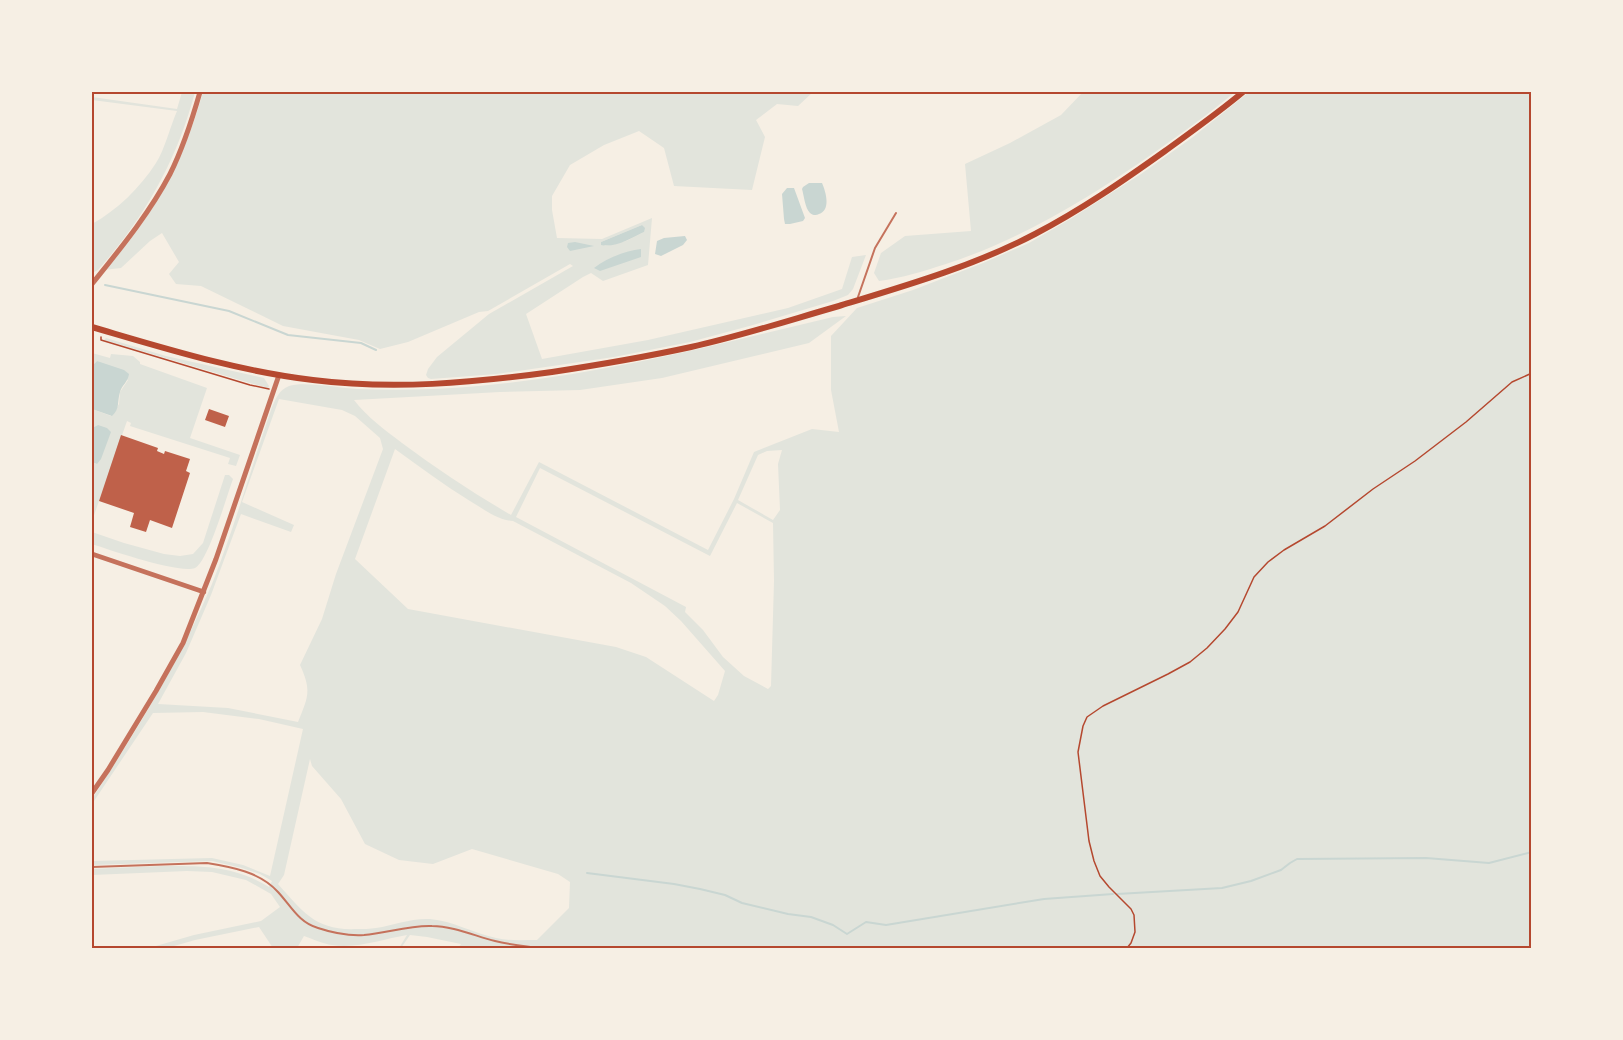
<svg xmlns="http://www.w3.org/2000/svg" width="1623" height="1040" font-family="Barlow,sans-serif">
<style>
.green{fill:#e2e4dc;fill-rule:evenodd}
.water{fill:#c9d6d2}
.lines{fill:none;stroke-linecap:round;stroke-linejoin:round}
.stream{stroke:#c9d6d2;stroke-width:2}
.building{fill:#bf614a}
.path{stroke:#b5482f;stroke-width:1.5}
.service{stroke:#c5725c;stroke-width:2}
.minor{stroke:#c5725c;stroke-width:4.5}
.tertiary{stroke:#c5725c;stroke-width:5}
.secondary{stroke:#b5482f;stroke-width:6}
.neatline{fill:none;stroke:#b5482f;stroke-width:2}
</style>
<rect width="100%" height="100%" fill="#f6efe4"/>
<path class="green" d="M 182,92 L 195,92 C 177,160 145,217 98,270 L 94,272 L 92,271 L 92,224 C 117,210 140,188 156,163 C 165,149 170,127 177,111 L 92,100 L 92,97 L 177,109 Z
M 203,92 L 813,92 L 798,106 L 777,104 L 756,120 L 765,137 L 752,190 L 674,186 L 664,148 L 639,131 L 604,145 L 570,165 L 552,196 L 552,210 L 557,238 L 602,239 L 652,218 L 648,265 L 603,281 L 591,273 L 583,277 L 526,314 L 542,359 L 648,340 L 788,308 L 842,289 L 852,257 L 866,255 L 853,289 L 848,295 L 833,301 L 753,325 L 690,342 L 614,357 L 497,374 L 431,379 L 428,378 L 426,375 L 428,369 L 437,357 L 489,314 L 573,266 L 570,264 L 488,311 L 479,312 L 408,342 L 380,349 L 359,340 L 283,326 L 201,286 L 176,284 L 169,274 L 179,262 L 162,233 L 150,241 L 121,268 L 103,270 C 116,259 126,245 136,232 C 168,189 189,142 203,92 ZM 642,225 L 644,232 L 626,241 L 605,246 L 601,242 Z
M 1083,92 L 1235,92 C 1210,113 1182,133 1155,152 C 1089,198 1022,239 946,264 C 924,271 902,278 879,281 L 874,273 L 881,253 L 905,236 L 971,231 L 965,164 L 1010,143 L 1061,115 Z
M 1249,92 L 1531,92 L 1531,948 L 471,948 L 465,946 L 463,948 L 458,948 L 461,944 L 427,937 L 410,935 L 401,948 L 399,948 L 407,935 C 383,939 357,949 332,945 C 323,944 313,939 304,936 L 297,948 L 273,948 L 259,927 L 195,940 L 167,948 L 149,948 L 194,935 L 261,921 L 280,907 L 271,894 L 257,886 L 246,880 L 212,872 L 187,871 L 92,875 L 92,869 C 115,868 138,867 161,866 C 201,866 233,865 269,887 L 272,881 L 260,874 L 242,868 L 212,861 L 92,865 L 92,861 L 212,858 L 243,865 L 270,876 L 303,729 L 259,719 L 203,712 L 153,713 L 92,804 L 92,799 C 137,730 180,660 212,584 C 235,526 252,465 272,407 C 276,398 279,390 289,386 C 303,381 340,388 357,389 C 388,390 421,390 452,388 C 582,380 707,347 833,317 L 846,316 L 809,343 L 662,378 L 580,390 L 500,392 L 354,400 C 367,417 385,430 402,443 C 437,469 473,493 511,515 L 539,462 L 708,550 L 734,499 L 754,452 L 812,429 L 839,432 L 831,390 L 831,336 L 857,308 L 913,290 L 983,263 L 1029,243 L 1072,218 L 1141,174 L 1193,137 ZM 279,399 L 342,410 L 355,416 L 380,438 L 383,449 L 336,574 L 322,619 L 300,665 C 312,691 308,697 298,722 L 228,708 L 158,704 L 186,653 L 211,595 L 241,514 L 291,532 L 294,525 L 242,502 ZM 395,449 C 420,467 444,485 470,501 C 484,509 497,520 513,521 L 631,583 L 665,606 L 681,621 L 725,671 L 718,695 L 714,701 L 646,657 L 616,647 L 408,609 L 355,559 ZM 782,450 L 778,464 L 780,510 L 773,520 L 738,500 L 758,455 L 767,451 ZM 540,468 L 710,556 L 737,503 L 773,523 L 774,581 L 771,686 L 768,689 L 744,676 L 723,657 L 703,630 L 685,612 L 686,607 L 516,517 ZM 310,759 L 312,766 L 341,799 L 365,844 L 399,860 L 433,864 L 472,849 L 558,874 L 570,882 L 569,908 L 537,940 C 523,940 509,941 496,938 C 473,933 453,921 430,919 C 411,918 394,925 376,928 C 370,929 363,929 357,929 C 316,931 303,912 278,884 L 284,875 Z
M 106,338 L 166,356 L 264,378 L 269,386 L 268,388 L 250,383 L 104,340 Z
M 92,353 L 110,358 L 111,354 L 133,356 L 140,362 L 140,364 L 207,388 L 190,438 L 240,455 L 236,466 L 228,464 L 230,458 L 130,426 L 131,423 L 127,421 L 92,521 L 92,488 C 94,480 92,470 92,462 L 97,464 L 98,425 L 92,428 L 92,409 L 111,416 L 119,404 L 120,392 L 128,380 L 97,361 L 92,366 Z
M 225,475 L 229,475 L 233,479 C 227,495 208,562 195,568 C 179,574 110,550 92,544 L 92,532 L 124,543 L 164,554 L 180,556 L 193,554 L 203,543 Z"/>
<path class="water" d="M 809,183 L 822,183 C 826,192 831,210 819,214 C 816,216 812,215 810,213 C 805,208 804,196 802,189 L 803,187 Z
M 787,188 L 794,188 L 805,218 L 803,221 L 790,224 L 785,224 L 784,219 L 782,194 Z
M 642,225 L 645,228 L 644,232 C 632,238 615,248 601,245 L 601,242 Z
M 685,236 L 687,240 L 683,245 L 661,256 L 655,254 L 657,241 L 664,238 Z
M 575,242 L 594,246 L 570,251 L 567,247 L 568,243 Z
M 641,249 L 641,257 L 600,271 L 594,268 C 607,258 625,251 641,249 Z
M 97,361 L 124,370 L 129,374 C 128,382 122,385 120,392 C 117,402 120,409 112,416 L 92,409 L 92,366 Z
M 98,425 L 107,428 L 111,432 L 101,459 L 97,464 L 92,462 L 92,428 Z"/>
<g class="lines">
<path class="stream" d="M 105,285 L 229,311 L 288,335 L 361,343 L 376,350
M 587,873 L 674,884 L 700,889 L 725,895 L 742,903 L 788,914 L 811,917 L 833,925 L 847,934 L 866,922 L 886,925 L 1044,899 L 1113,894
M 1117,894 L 1222,888 L 1251,881 L 1281,870 L 1290,863 L 1297,859 L 1426,858 L 1489,863 L 1532,852"/>
</g>
<path class="building" d="M 209,409 L 229,416 L 225,427 L 205,420 Z
M 121,435 L 158,448 L 157,451 L 164,454 L 165,451 L 190,459 L 186,471 L 190,473 L 172,528 L 150,520 L 146,532 L 130,527 L 134,513 L 99,501 Z"/>
<g class="lines">
<path class="path" d="M 101,337 L 101,340 L 250,385 L 269,389
M 1127,948 L 1131,943 L 1135,932 L 1134,915 L 1131,909 L 1109,887 L 1100,876 L 1094,861 L 1089,841 L 1078,752 L 1083,726 L 1087,717 L 1103,706 L 1168,674 L 1190,662 L 1207,648 L 1225,629 L 1238,612 L 1254,577 L 1268,562 L 1284,550 L 1325,526 L 1373,489 L 1415,461 L 1466,422 L 1512,382 L 1532,373"/>
<path class="service" d="M 858,297 L 875,248 L 896,213
M 92,867 L 207,863 C 232,867 260,872 278,892 C 291,906 299,923 318,928 C 333,933 348,936 364,935 C 387,933 409,925 432,926 C 453,926 475,936 495,941 C 510,945 525,946 540,948"/>
<path class="minor" d="M 92,554 L 204,592"/>
<path class="tertiary" d="M 92,284 C 120,249 149,214 170,174 C 183,148 192,120 200,92
M 92,793 L 108,770 L 156,691 L 183,643 L 216,559 L 279,375"/>
<path class="secondary" d="M 92,327 C 164,348 237,371 313,380 C 392,390 473,383 552,372 C 598,365 645,357 691,347 C 741,336 790,320 839,306 C 905,286 974,266 1035,234 C 1081,210 1123,181 1165,151 C 1191,132 1218,113 1243,92"/>
</g>
<rect width="1623" height="1040" fill="none" stroke="#f6efe4" stroke-width="186"/>
<rect x="93" y="93" width="1437" height="854" class="neatline"/>
</svg>
